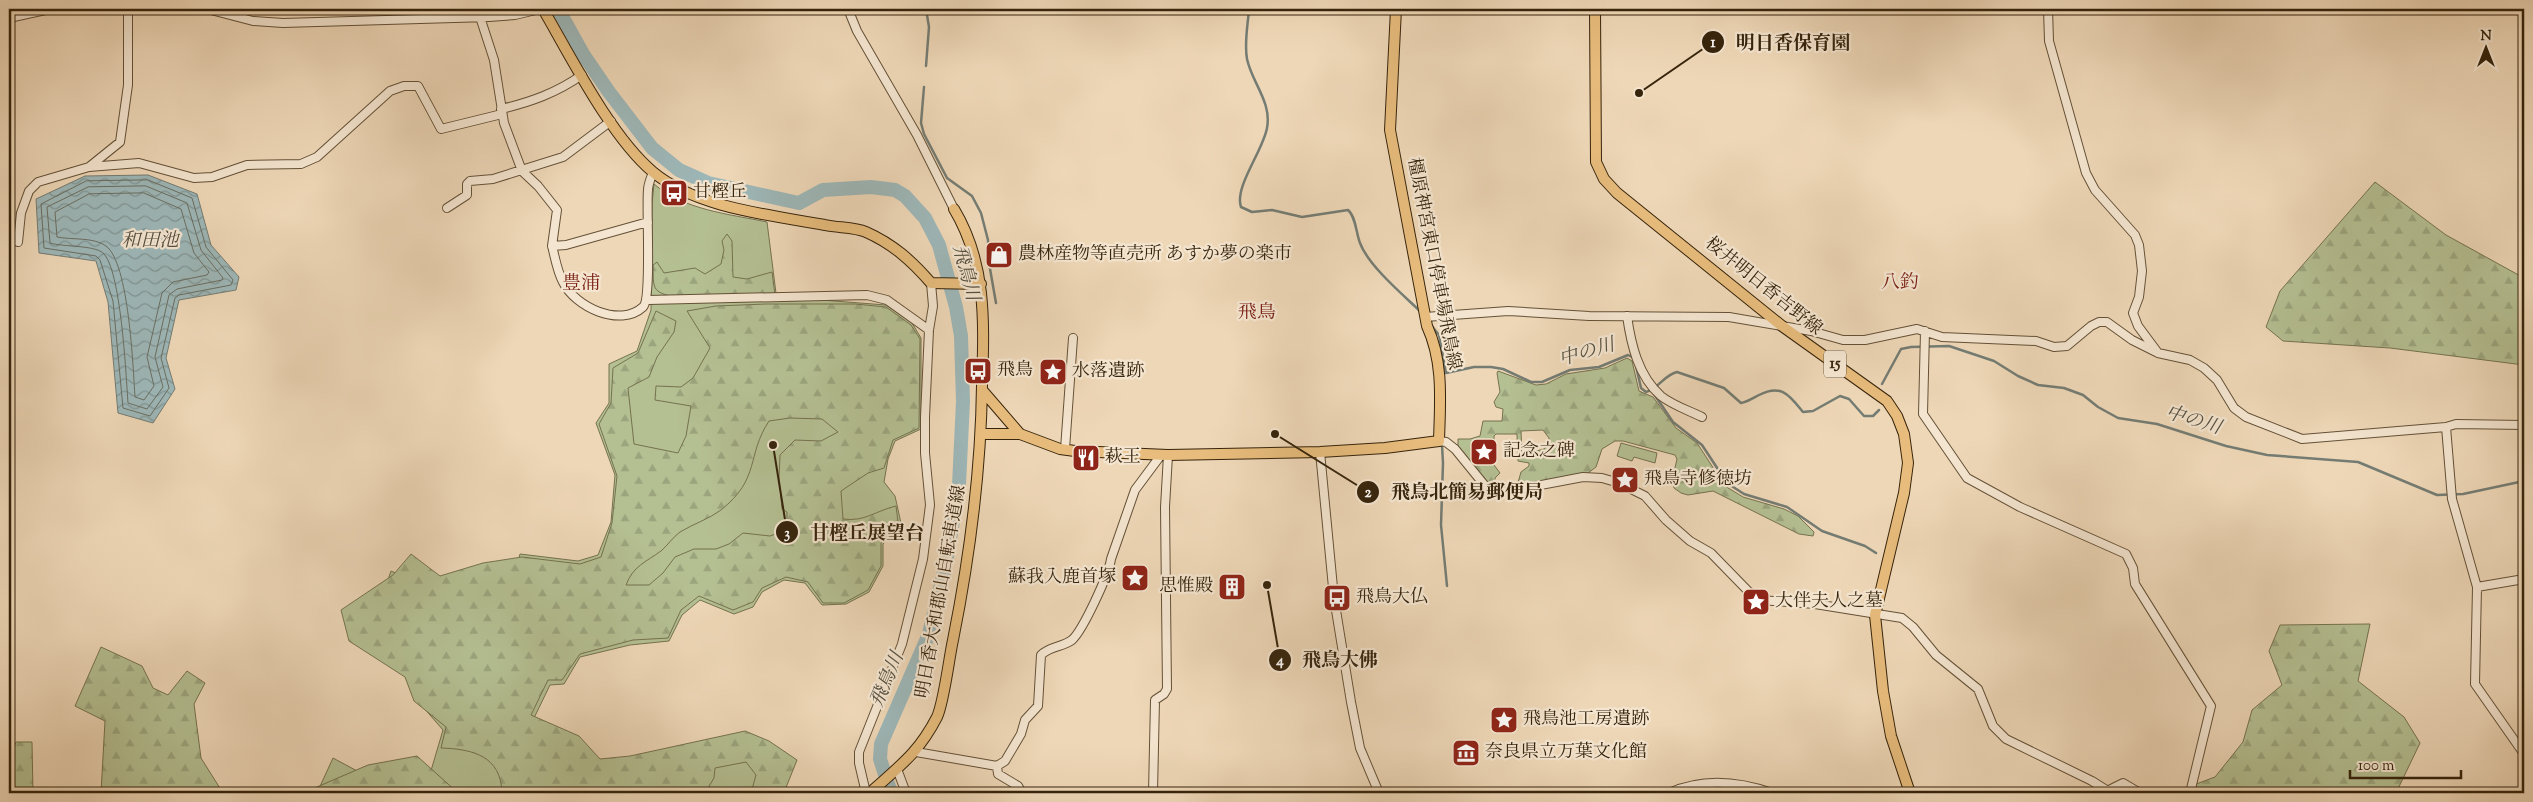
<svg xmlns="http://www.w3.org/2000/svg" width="2533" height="802" font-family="'Sorts Mill Goudy','Noto Serif JP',serif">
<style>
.green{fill:#b4bf92;stroke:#75724f}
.forest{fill:url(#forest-firs);stroke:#75724f;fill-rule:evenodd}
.water{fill:url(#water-waves);stroke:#747c73}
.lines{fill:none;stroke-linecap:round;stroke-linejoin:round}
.shore{stroke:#6a6e62;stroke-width:1}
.stream{stroke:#747c73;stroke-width:2.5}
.river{stroke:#9db7b8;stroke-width:14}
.minor-casing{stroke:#645137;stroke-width:10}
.major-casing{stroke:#36240c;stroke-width:12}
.minor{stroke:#f4e5d0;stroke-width:8}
.major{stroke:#e7bc7c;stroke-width:10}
.labels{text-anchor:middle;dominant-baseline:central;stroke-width:4.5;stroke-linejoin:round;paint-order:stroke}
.shield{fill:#f4e5d0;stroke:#6f5e47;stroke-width:1}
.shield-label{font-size:16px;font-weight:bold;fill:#36240c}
.poi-label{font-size:18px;fill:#36240c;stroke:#f4e5d0;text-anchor:start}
.street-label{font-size:18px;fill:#36240c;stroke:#f4e5d0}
.water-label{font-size:19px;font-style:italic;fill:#555040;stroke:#f4e5d0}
.neighbourhood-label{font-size:19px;fill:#7a1f14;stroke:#f4e5d0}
.leader{fill:none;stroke:#36240c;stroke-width:2}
.callout-dot{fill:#36240c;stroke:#f4e5d0;stroke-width:2}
.mark-label{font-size:15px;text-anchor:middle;font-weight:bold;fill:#fff}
.callout-label{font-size:19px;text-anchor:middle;font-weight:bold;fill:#36240c;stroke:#f4e5d0;stroke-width:4.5;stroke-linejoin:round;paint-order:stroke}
</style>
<defs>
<pattern id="forest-firs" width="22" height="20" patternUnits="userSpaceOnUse" patternTransform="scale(1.25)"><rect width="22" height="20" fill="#b4bf92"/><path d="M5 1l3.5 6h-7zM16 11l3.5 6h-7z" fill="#9ba47d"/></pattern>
<pattern id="water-waves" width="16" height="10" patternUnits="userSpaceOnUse" patternTransform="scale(1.25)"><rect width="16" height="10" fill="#9db7b8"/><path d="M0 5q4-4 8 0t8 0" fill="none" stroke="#819594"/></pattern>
</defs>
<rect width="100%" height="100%" fill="#eed7b7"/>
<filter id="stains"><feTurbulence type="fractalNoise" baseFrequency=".004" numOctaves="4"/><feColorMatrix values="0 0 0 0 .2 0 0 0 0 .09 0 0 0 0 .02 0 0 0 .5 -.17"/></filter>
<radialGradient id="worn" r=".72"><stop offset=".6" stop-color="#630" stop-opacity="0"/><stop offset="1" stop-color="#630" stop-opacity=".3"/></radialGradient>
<path class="green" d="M 654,184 C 684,210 729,214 767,222 L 777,301 L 821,300 L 886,305 L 912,323 L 921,338 L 921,429 L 895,441 L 888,459 L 884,482 L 895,496 L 901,523 L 883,544 L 883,566 L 869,592 L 846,604 L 822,605 L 805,583 L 784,580 L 762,592 L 753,607 L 734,614 L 700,600 L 682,615 L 669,641 L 630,645 L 580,657 L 564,684 L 550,685 L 534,718 L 586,777 L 749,741 L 771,793 L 317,793 L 333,758 L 372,779 L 430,774 L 443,730 L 416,699 L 411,672 L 369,634 L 391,571 L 442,594 L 510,593 L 520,554 L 578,561 L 598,555 L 611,522 L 615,475 L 596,423 L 609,403 L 609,364 L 637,351 L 651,310 L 652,204 Z
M 1621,443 L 1657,453 L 1655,463 L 1634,457 L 1632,461 L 1617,456 Z"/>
<path class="forest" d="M 2375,182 L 2446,235 L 2524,278 L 2524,365 L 2390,348 L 2283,341 L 2266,327 L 2280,291 Z
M 727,234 L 732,241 L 733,277 L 747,279 L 772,272 L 775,295 L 671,296 C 650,292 654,284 653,265 L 657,262 L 664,273 L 695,268 L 705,274 L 721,264 L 724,250 L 722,241 Z
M 766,304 L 855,304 L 886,307 L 911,325 L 920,339 L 919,428 L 893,440 L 884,468 L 868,473 L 841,491 L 843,519 C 865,522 875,511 896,506 L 898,522 L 881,543 L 881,566 L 868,590 L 844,603 L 823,603 L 808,582 L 786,577 L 762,588 L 753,602 L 733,610 L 699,596 L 681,610 L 668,638 L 633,640 L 580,654 L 562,680 L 548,680 L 531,715 L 579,736 L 600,759 L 630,756 L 745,731 L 769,741 L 797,760 L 785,790 L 782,793 L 751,793 L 756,775 L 746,762 L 715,768 L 714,778 L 705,793 L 502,793 C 501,756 473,749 441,748 L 446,727 L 414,701 L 405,677 L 349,641 L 341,610 L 393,575 L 411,554 L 440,576 L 483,563 L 522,557 L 580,564 L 601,557 L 612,523 L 617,476 L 599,424 L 611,403 L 613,368 L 638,353 L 656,311 L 676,321 L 674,332 L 657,357 L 649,377 L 628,388 L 634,444 L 678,453 L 686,436 L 691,406 L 655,400 L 656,386 L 681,387 L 693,378 L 710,348 L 687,311 L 716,306 ZM 790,418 L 822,419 L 838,432 L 821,441 L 795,440 L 780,455 L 779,478 L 782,509 L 787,512 L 787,530 L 770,536 L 743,533 L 729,544 L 716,549 L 694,549 L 675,557 L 663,573 L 649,585 L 626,585 C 633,566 646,562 661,551 C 668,545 673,537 680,532 C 693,524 709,519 721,510 C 761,478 746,456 769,421 Z
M 1627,358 L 1632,361 L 1639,391 L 1653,397 L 1676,428 L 1697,443 L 1725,486 L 1743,497 L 1784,509 L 1798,516 L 1814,532 L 1813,536 L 1799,534 L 1713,491 L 1688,495 L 1681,493 L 1674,488 L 1672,481 L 1677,459 L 1675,455 L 1623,441 L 1615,441 L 1602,449 L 1596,467 L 1588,473 L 1526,487 L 1508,487 L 1500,490 L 1489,486 L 1458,447 L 1458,439 L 1470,439 L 1480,436 L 1483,421 L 1502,421 L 1503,409 L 1496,407 L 1494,402 L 1500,392 L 1497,373 L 1498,371 L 1536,385 L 1546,384 L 1566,374 L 1605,368 ZM 1543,430 L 1549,438 L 1549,443 L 1544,449 L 1522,455 L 1521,431 ZM 1496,434 L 1517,434 L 1518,461 L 1529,463 L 1529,466 L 1521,472 L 1517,486 L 1495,485 L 1495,478 L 1500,473 L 1494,465 L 1494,436 Z
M 2370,624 L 2358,681 L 2404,717 L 2420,743 L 2396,793 L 2172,793 L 2215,777 L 2243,742 L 2252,710 L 2282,685 L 2269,651 L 2280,625 Z
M 101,647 L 142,666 L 153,688 L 168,695 L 187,671 L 205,683 L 194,704 L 201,758 L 223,793 L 101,793 L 105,721 L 75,706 Z
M 16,742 L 32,742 L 33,793 L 9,793 L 9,757 Z
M 417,756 L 458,793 L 303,793 L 368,765 Z"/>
<path class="water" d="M 148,175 L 197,194 L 211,245 L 239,277 L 236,290 L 179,300 L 166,358 L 175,389 L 153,423 L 118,413 L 108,302 L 96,261 L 39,253 L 36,199 L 85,176 Z"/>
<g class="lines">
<path class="shore" d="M 148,180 L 192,198 L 206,247 L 233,280 L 231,285 L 179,295 L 175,298 L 161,358 L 169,388 L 150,416 L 123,408 L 113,301 L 100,260 L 96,256 L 44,248 L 41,204 L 86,181 Z
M 146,186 L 187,203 L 201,250 L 223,278 L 222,280 L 177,289 L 169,295 L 155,357 L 163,387 L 147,409 L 128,403 C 126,375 121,269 103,253 C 94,245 63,247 50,243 L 47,207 L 88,187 Z
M 144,193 L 181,209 L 194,253 L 209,272 L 207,275 L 173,282 L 162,293 L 147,357 L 154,386 L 144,400 L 135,397 C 133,367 129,263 106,246 C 94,237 72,240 57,237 L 55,212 L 89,194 Z"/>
<path class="stream" d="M 1249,9 C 1248,24 1244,43 1247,59 C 1252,83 1272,102 1267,128 C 1263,151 1234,187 1241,207 L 1252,212 L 1272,210 L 1302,217 L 1348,210 C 1356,217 1356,233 1360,243 C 1368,265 1402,294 1420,311
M 926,66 L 929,27 L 926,9
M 924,87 L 921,123 L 924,134 L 947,178 L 972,196 L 981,213 L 988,240 L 989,263 L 996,303
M 1431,325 L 1439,335 L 1446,373 L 1474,367 L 1491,367 L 1503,369 L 1531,382 L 1542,382 L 1570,370 L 1599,367 L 1628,355 L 1634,358
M 1636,366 L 1641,388 L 1646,392 C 1658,389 1664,375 1677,372 L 1724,388 L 1741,403 C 1747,402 1753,398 1759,395 C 1782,383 1790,396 1803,412 L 1813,411 L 1840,396 L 1849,399 L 1864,416 L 1873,416 L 1879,410
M 1882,384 L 1901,349 L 1911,347 L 1949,346 L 1994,361 L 2018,376 L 2038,385 L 2064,388 L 2083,395 L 2098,407 L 2118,418 L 2157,424 L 2226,446 L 2267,455 L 2358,462 L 2437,495 L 2463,494 L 2524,481
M 1654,394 L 1673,422 L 1702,445 L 1727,483 L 1744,494 L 1787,507 L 1822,531 L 1865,546 L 1876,553
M 1442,445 L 1443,463 L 1441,525 L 1447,586"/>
<path class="river" d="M 558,9 L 583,54 L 609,92 L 652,148 L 679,170 L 708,183 L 799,203 L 823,190 L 871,187 L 895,190 L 905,196 L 925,218 L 939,245 L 956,307 L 961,336 L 963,401 L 959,485 L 945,568 L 929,634 L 881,744 L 880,759 L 891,793"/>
<defs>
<path id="minor" d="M 207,9 L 253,21 L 283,23 L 489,17 L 515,15 L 540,9
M 848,9 L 857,31 L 917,135 L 954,209
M 2048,9 L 2049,41 L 2086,173 L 2095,190 L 2135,235 L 2139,245 L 2142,271 L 2139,297 L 2133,313 L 2138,326 L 2158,353 L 2190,360 L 2204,368 L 2217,380 L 2234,408 L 2246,417 L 2302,439 L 2446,427 L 2456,424 L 2524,425
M 480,17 L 494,60 L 504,123 L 522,171 L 538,186 L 557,210 L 552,246
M 9,18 L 50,9
M 501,109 C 531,102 556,93 582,75
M 89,167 L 139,163 L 194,178 L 212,177 L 247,165 L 301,164 L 317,157 L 390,91 L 404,86 L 418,86 L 441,129 L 502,114
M 447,208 L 467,195 L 467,184 L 470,181 L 493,179 L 563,157 L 611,121
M 648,222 L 566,245 L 552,246 C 555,257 557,271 563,282 C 575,307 620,328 643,307 C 652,299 646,208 648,190 C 648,184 651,178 653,172
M 18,242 L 21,213 L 29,191 L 38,182 L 89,167 L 120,142 L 128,85 L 128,9
M 648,300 L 867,295 L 887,300 L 929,330
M 1627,316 C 1631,344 1638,376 1661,396 C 1672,405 1690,411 1702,417
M 1425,317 L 1508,311 L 1589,316 L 1729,317 L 1811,331 L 1843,340 L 1865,340 L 1917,329 L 1942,337 L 2036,341 L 2054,347 L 2067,346 L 2091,326 L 2099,322 L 2107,322 L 2132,340 L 2156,352
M 1925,331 L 1923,414 L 1967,478 L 2020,507 L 2126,554 L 2133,568 L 2135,584 L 2211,706 L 2190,793
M 2446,427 L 2452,499 L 2477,587 L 2475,684 L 2524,754
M 1439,441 L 1446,442 L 1455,449 L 1486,487 L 1499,493 L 1583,477 L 1602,478 L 1619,483 L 1645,496 L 1666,520 L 1690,541 L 1711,553 L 1749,592 L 1761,600 L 1815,604 L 1902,618 L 1913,627 L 1936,655 L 1978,689 L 1993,726 L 2006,739 L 2092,781 L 2111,793
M 1065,449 L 1073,338
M 1320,452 L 1334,598 L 1351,702 L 1360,748 L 1379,793
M 2477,587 L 2524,579
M 916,752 L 997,766 L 1005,761 L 1021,734 L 1025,720 L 1038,706 L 1041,655 C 1050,646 1063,647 1072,640 C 1083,630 1109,574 1111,559 L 1135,490 L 1161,455
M 997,766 L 998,774 L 1018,786 L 1022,793
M 897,769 L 906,793
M 2109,790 L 2123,783 L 2140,793
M 866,793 L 859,763 L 859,752 L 902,644 L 923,559 L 930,505 L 925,453 L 925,417 L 929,330 L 933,306 L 931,283
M 1153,793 L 1155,700 L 1164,694 L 1167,689 L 1165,507 L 1168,455
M 1669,793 C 1702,778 1738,781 1772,793"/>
<path id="major" d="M 543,9 C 571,57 611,137 653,172 C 696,208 771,215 825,225 C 838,228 854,227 866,232 C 893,244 912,261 931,283 L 981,284
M 1595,9 L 1596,162 L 1604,179 L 1617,193 L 1782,326 L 1887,401 L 1897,416 L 1904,434 L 1908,463 L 1904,493 L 1875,615 L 1883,691 L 1891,736 L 1910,793
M 982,390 L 1020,434
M 982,434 L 1020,434 L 1060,449 L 1075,451 L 1168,455 L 1320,452 L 1385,448 L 1439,441 C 1440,402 1444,363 1427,326 L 1390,130 L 1396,9
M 873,790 C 901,765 919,752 937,717 C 944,702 949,658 953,640 C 970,555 981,471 982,385 C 984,323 987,264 954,209"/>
</defs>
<use href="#minor" class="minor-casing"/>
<use href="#major" class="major-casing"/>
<use href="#minor" class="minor"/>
<use href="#major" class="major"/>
</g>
<defs>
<symbol id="bus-square" viewBox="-11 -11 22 22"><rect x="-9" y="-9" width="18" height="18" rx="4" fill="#8f2418" stroke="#f4e5d0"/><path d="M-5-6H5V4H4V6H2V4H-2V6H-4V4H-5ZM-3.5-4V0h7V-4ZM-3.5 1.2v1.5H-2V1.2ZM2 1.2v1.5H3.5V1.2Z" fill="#fff"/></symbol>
<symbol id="shop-square" viewBox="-11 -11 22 22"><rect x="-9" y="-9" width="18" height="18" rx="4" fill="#8f2418" stroke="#f4e5d0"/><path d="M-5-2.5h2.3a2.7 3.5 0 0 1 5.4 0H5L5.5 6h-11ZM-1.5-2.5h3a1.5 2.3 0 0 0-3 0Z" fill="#fff"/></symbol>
<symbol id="sight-square" viewBox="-11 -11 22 22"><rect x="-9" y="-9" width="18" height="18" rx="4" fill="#8f2418" stroke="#f4e5d0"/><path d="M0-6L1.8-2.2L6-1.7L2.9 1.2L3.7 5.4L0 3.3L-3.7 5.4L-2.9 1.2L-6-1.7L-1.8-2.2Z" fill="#fff"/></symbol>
<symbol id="restaurant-square" viewBox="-11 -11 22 22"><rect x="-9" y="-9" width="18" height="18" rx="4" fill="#8f2418" stroke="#f4e5d0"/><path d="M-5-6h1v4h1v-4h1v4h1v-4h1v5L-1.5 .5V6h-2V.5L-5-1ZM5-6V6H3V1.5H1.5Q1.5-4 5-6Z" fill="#fff"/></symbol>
<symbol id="building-square" viewBox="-11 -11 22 22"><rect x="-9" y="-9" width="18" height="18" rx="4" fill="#8f2418" stroke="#f4e5d0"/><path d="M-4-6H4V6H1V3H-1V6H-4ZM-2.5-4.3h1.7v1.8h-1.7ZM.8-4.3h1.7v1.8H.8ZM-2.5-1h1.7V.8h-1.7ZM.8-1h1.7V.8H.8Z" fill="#fff"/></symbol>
<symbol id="museum-square" viewBox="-11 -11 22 22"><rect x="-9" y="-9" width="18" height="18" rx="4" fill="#8f2418" stroke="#f4e5d0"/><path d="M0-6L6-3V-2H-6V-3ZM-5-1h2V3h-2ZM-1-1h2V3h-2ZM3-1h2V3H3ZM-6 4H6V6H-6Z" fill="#fff"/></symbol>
</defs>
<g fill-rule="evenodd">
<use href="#bus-square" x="658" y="177" width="32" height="32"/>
<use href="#shop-square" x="983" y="239" width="32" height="32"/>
<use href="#bus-square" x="962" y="355" width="32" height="32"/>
<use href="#sight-square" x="1037" y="356" width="32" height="32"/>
<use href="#sight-square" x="1468" y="436" width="32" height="32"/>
<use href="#restaurant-square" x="1070" y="442" width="32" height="32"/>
<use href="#sight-square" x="1609" y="464" width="32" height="32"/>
<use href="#sight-square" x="1119" y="562" width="32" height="32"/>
<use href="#building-square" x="1216" y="571" width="32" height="32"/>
<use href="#bus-square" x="1321" y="582" width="32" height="32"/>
<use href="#sight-square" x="1740" y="586" width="32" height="32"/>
<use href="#sight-square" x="1488" y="704" width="32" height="32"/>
<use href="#museum-square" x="1450" y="737" width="32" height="32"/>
</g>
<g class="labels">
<rect class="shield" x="1824" y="350.5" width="22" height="27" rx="4"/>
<g class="shield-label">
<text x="1835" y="364">15</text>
</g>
<g class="poi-label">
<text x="693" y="193">甘樫丘</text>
<text x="1018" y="255">農林産物等直売所 あすか夢の楽市</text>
<text x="997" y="371">飛鳥</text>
<text x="1072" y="372">水落遺跡</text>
<text x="1503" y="452">記念之碑</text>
<text x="1105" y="458">萩王</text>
<text x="1644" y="480">飛鳥寺修徳坊</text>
<text x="1116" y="578" text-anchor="end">蘇我入鹿首塚</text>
<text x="1213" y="587" text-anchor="end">思惟殿</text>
<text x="1356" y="598">飛鳥大仏</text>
<text x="1775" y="602">大伴夫人之墓</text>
<text x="1523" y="720">飛鳥池工房遺跡</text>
<text x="1485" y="753">奈良県立万葉文化館</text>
</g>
<g class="street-label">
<text transform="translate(1433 264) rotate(79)">橿原神宮東口停車場飛鳥線</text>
<text transform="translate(1763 287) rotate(39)">桜井明日香吉野線</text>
<text transform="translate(942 592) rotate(-80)">明日香大和郡山自転車道線</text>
</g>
<g class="water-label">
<text x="150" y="241">和田池</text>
<text transform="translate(965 273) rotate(75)">飛鳥川</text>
<text transform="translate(1587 353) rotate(-16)">中の川</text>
<text transform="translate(2193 421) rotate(17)">中の川</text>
<text transform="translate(888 680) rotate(-67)">飛鳥川</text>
</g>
<g class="neighbourhood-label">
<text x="1900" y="283">八釣</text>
<text x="581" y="284">豊浦</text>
<text x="1257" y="313">飛鳥</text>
</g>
</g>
<path class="leader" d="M1639 93L1713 42M1275 434L1368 492M773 445L787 532M1267 585L1280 660"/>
<g class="callout-dot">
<circle cx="1639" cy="93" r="5"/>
<circle cx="1275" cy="434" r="5"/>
<circle cx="773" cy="445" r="5"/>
<circle cx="1267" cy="585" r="5"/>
<circle cx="1713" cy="42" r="12"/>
<circle cx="1368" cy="492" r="12"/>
<circle cx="787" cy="532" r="12"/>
<circle cx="1280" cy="660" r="12"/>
</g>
<g class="mark-label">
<text x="1713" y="47">1</text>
<text x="1368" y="497">2</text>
<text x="787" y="538">3</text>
<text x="1280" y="665">4</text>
</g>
<g class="callout-label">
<text x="1793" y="49">明日香保育園</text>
<text x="1467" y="498">飛鳥北簡易郵便局</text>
<text x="867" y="539">甘樫丘展望台</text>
<text x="1340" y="666">飛鳥大佛</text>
</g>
<rect width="2533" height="802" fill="none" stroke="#eed7b7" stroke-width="30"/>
<rect x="10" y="10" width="2513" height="782" fill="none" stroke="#36240c" stroke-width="2.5"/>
<rect x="15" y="15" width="2503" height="772" fill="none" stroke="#36240c"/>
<g transform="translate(2486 48)" stroke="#f4e5d0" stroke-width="4" paint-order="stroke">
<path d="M0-4L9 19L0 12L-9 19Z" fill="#36240c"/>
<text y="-8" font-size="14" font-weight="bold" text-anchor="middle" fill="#36240c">N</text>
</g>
<path d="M2350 770v8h111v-8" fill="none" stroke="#36240c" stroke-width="2.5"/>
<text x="2358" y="770" font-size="15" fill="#36240c" stroke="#f4e5d0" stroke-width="4" paint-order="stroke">100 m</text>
<rect width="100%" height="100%" filter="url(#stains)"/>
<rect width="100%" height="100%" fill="url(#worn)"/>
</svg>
